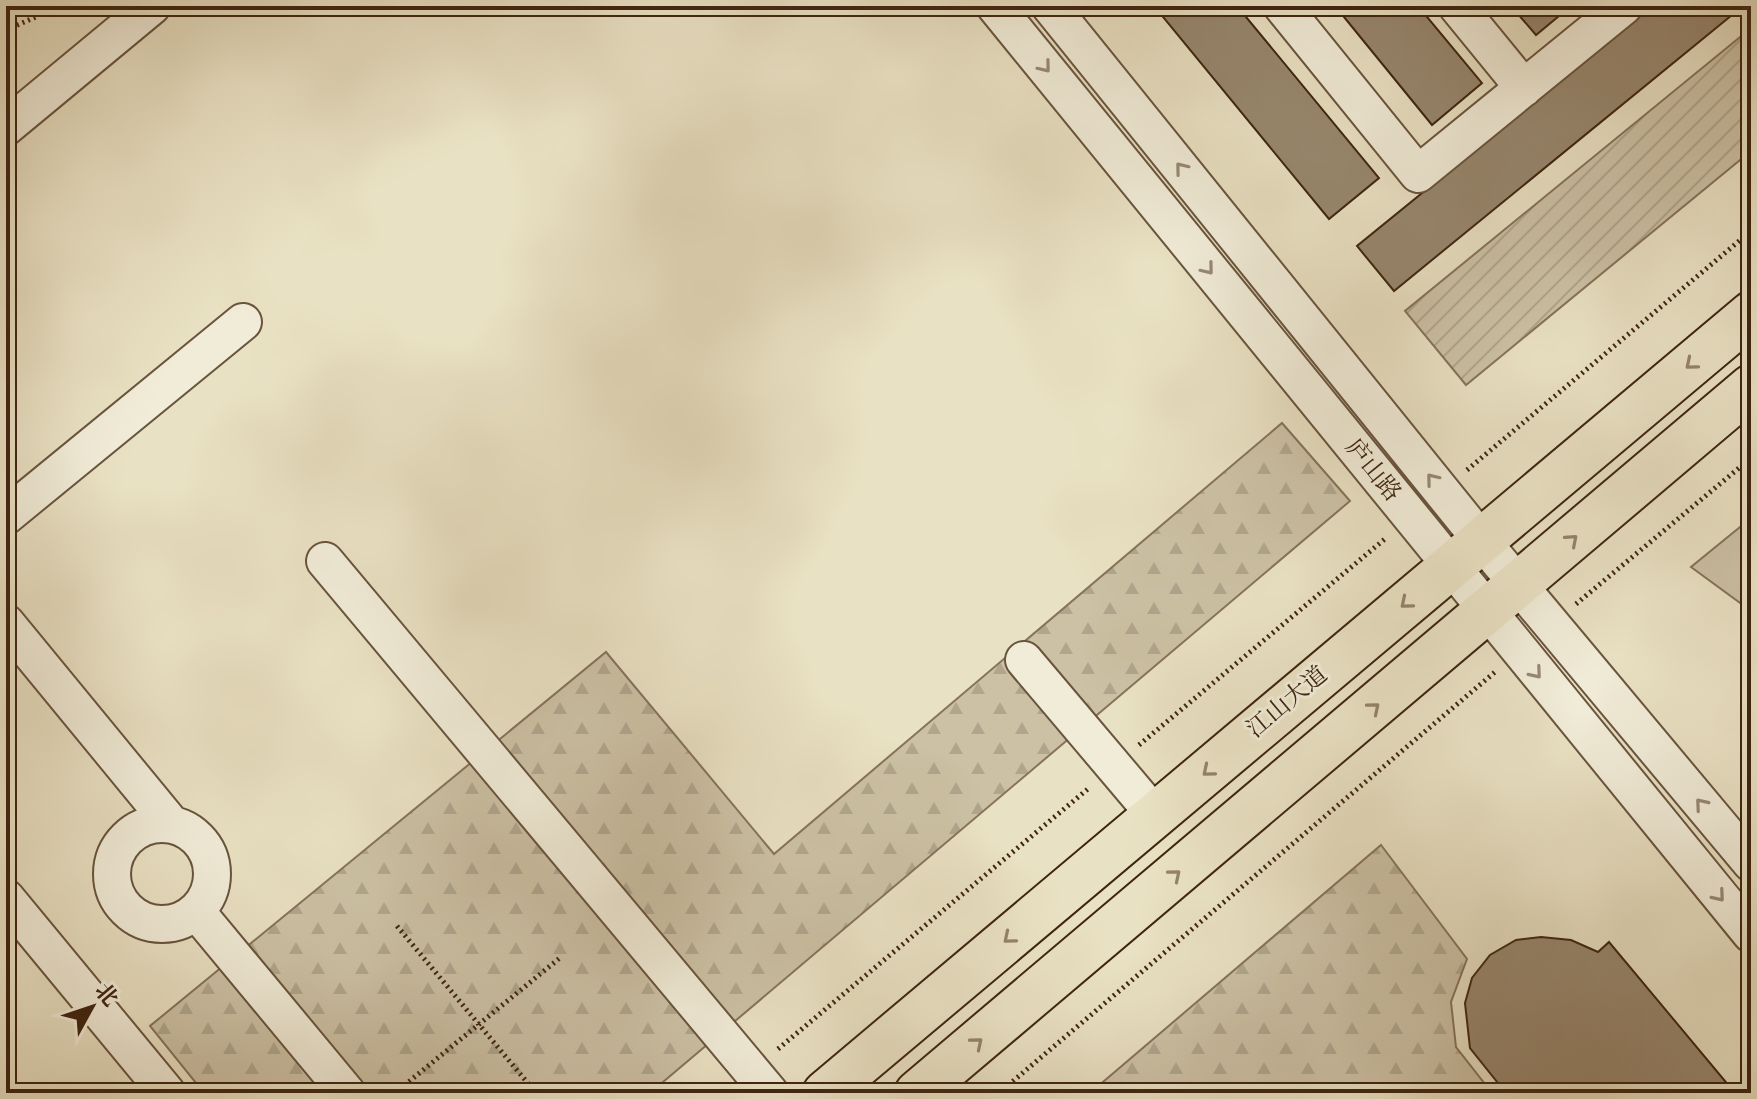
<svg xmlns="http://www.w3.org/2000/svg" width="1757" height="1099" font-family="'Old Standard TT','Noto Serif SC',serif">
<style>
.grass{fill:#ccc1a5;stroke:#85735b;stroke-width:2}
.forest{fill:url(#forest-firs);stroke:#85735b;stroke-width:2}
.garden{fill:url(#garden-furrows);stroke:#85735b;stroke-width:2}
.building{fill:#97876e;stroke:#3e2511;stroke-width:2}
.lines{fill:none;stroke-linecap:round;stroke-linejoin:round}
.minor-casing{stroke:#69543e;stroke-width:40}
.major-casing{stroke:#3e2511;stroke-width:48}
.path{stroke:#3e2511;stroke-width:5;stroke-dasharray:2 4;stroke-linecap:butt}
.minor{stroke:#f1ecd8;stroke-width:36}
.major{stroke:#e9e1c3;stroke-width:44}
.oneway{stroke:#988874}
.oneway2{stroke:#94836a}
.labels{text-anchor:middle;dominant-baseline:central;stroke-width:6;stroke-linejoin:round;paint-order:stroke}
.street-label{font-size:24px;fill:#3e2511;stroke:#f1ecd8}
</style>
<defs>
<pattern id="forest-firs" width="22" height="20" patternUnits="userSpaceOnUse" patternTransform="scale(2)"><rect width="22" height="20" fill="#ccc1a5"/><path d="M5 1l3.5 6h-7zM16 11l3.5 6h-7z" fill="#b0a68d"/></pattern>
<pattern id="garden-furrows" width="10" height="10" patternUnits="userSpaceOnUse" patternTransform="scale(2)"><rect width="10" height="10" fill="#ccc1a5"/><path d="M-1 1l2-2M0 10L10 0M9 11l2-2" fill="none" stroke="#b0a68d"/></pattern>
</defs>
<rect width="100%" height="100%" fill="#e9e1c3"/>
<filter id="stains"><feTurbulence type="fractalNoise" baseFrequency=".0025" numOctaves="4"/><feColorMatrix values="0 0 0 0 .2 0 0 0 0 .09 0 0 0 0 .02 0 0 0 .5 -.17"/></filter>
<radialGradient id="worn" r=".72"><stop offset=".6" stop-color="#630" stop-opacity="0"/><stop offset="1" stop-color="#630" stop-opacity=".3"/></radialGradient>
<path class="grass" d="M 1751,518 L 1751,601 L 1747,608 L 1691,567 Z"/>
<path class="forest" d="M 1282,423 L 1350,501 L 650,1093 L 204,1093 L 150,1026 L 606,652 L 774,854 Z
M 1381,845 L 1467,959 L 1451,1002 L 1456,1047 L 1492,1093 L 1090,1093 Z"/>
<path class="garden" d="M 1751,28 L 1751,151 L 1466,385 L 1405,311 Z"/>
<path class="building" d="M 1176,6 L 1237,6 L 1379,178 L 1329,219 L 1163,17 Z
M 1335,6 L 1418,6 L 1482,83 L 1432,125 Z
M 1511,6 L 1571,6 L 1536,35 Z
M 1652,6 L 1743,6 L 1394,291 L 1357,246 Z
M 1541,937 L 1571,940 L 1598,952 L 1609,942 L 1735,1093 L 1506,1093 L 1470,1048 L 1465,1003 L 1472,978 L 1490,955 L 1516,940 Z"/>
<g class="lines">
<defs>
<path id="minor" d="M 995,6 L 1751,934
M 1050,6 L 1481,540 L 1751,863
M 1282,6 L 1418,174 L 1624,6
M 1457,6 L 1524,88
M 6,127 L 152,6
M 6,516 L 243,322
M 325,561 L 770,1093
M 6,623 L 172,825
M 1024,660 L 1155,815
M112 874a50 50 0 1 1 100 0a50 50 0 1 1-100 0Z
M 6,898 L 167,1093
M 196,911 L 347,1093"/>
<path id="major" d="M 825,1093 L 1751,314
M 917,1093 L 1751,387"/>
</defs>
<use href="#minor" class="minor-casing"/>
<use href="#major" class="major-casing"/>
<path class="path" d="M 6,30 L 38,16 L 42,6
M 1467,470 L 1751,231
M 1576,604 L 1751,458
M 1139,745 L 1386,538
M 397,926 L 536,1093
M 778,1049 L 1089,788
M 395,1093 L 561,957
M 999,1093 L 1495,672"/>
<use href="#minor" class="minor"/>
<use href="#major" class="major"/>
</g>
<defs><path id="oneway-chevron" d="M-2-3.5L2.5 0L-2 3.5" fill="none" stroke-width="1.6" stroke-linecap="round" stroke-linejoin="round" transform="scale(2)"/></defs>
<g class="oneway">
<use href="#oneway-chevron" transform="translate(1045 67) rotate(51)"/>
<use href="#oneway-chevron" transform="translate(1181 168) rotate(-129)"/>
<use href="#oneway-chevron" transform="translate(1208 269) rotate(51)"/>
<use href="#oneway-chevron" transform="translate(1432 479) rotate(-129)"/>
<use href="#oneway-chevron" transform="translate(1536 673) rotate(50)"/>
<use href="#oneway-chevron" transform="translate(1701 804) rotate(-130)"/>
<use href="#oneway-chevron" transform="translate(1719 896) rotate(50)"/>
</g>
<g class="oneway2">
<use href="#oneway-chevron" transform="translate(1691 364) rotate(140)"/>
<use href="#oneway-chevron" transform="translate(1572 540) rotate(-41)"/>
<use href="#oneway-chevron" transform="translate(1406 603) rotate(140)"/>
<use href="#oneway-chevron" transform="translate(1374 708) rotate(-40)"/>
<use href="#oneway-chevron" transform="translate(1208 771) rotate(140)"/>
<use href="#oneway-chevron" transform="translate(1175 875) rotate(-40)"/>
<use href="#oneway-chevron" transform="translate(1009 938) rotate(140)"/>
<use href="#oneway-chevron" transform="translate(977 1043) rotate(-40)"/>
</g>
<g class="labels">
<g class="street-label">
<text transform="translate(1372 471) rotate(51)">庐山路</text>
<text transform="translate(1288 703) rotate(-40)">江山大道</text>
</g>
</g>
<rect width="1757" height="1099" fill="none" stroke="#e9e1c3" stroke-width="32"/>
<rect x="8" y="8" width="1741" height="1083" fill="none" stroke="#3e2511" stroke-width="4"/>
<rect x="16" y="16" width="1725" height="1067" fill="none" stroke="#3e2511" stroke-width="2"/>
<g transform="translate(92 1007) rotate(50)" stroke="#f1ecd8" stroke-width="6" paint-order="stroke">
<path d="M0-6L14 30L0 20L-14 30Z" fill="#3e2511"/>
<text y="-12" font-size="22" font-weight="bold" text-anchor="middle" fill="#3e2511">北</text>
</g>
<rect width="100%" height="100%" filter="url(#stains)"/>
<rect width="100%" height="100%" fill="url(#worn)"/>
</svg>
